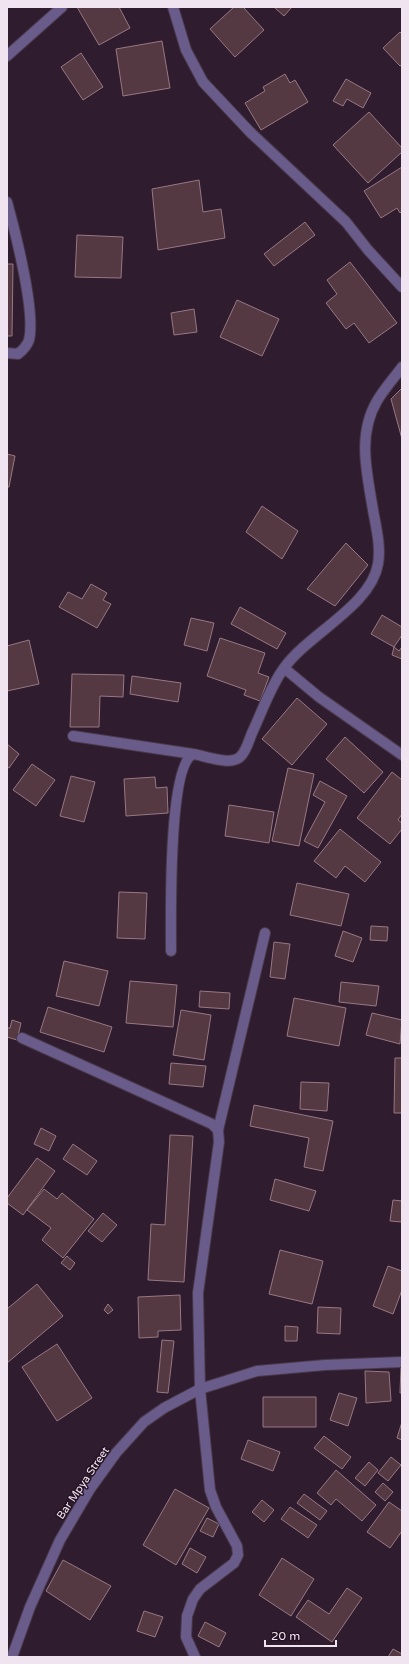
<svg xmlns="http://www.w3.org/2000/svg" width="409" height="1664" font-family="'Varela Round',sans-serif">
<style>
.building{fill:#543842;stroke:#987882}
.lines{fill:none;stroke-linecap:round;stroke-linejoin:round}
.minor-casing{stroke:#4a394a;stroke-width:12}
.minor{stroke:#695b8a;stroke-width:10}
.labels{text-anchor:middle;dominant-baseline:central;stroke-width:3;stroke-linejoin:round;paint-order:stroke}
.street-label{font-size:11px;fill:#f0e4f0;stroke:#251325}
</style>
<rect width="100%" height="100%" fill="#2f1d2f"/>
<path class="building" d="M 77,7 L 119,7 L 130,28 L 99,45 Z
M 234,7 L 243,7 L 264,30 L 235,57 L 210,29 Z
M 274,7 L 292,7 L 284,16 Z
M 400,32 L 402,34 L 402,65 L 400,66 L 383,48 Z
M 162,41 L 170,88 L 123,96 L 116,49 Z
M 81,53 L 103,87 L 83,100 L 61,67 Z
M 285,74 L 290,83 L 295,80 L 308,102 L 261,130 L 245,103 L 265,91 L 263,87 Z
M 346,79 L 371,93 L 363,108 L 347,99 L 343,106 L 333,101 Z
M 369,112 L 402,148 L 402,152 L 368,183 L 333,145 Z
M 402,167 L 402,211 L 400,213 L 397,208 L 381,218 L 364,191 Z
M 199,180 L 203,212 L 221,209 L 225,238 L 158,250 L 152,189 Z
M 305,222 L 315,235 L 274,266 L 264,254 Z
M 77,235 L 123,237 L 121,278 L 75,277 Z
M 350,262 L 397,323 L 369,343 L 354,323 L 346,329 L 326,303 L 337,294 L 327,280 Z
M 7,264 L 13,264 L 12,336 L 7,336 Z
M 237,300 L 279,319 L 262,356 L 220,337 Z
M 194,309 L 197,332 L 174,335 L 171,313 Z
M 402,388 L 402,439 L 391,399 Z
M 7,454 L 15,456 L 9,487 L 7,487 Z
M 262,506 L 298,531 L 282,559 L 246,532 Z
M 346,543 L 368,565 L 335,606 L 307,589 Z
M 91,584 L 107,593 L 103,600 L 111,604 L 97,628 L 59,607 L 68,592 L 82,599 Z
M 240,607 L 286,633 L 277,649 L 231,624 Z
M 382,615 L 402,627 L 402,635 L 394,647 L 371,634 Z
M 191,618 L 214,623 L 207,651 L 184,645 Z
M 220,638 L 265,653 L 258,673 L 269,677 L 260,701 L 244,695 L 246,690 L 207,676 Z
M 29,640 L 39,684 L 7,691 L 7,646 Z
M 394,647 L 399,651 L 402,647 L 402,659 L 392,655 Z
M 72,674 L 124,675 L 123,697 L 100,696 L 99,727 L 70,727 Z
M 132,676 L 181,683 L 178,702 L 130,694 Z
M 297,698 L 327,724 L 292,765 L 262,739 Z
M 345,737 L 383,772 L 364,793 L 326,759 Z
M 7,744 L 19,754 L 9,768 L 7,767 Z
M 32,764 L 55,780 L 36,806 L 13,790 Z
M 288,768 L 314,774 L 299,846 L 272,841 Z
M 392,772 L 402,780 L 402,814 L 398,820 L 402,823 L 402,829 L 390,844 L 357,818 Z
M 71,776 L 95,782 L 84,822 L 60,816 Z
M 155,777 L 156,788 L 167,787 L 168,813 L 126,816 L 124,779 Z
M 320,781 L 347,796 L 318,848 L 304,841 L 325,802 L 313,795 Z
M 229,805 L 274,812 L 269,843 L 225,836 Z
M 340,829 L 381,862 L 365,882 L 345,866 L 336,878 L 314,861 Z
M 297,883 L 349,894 L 341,926 L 290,915 Z
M 119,892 L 147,893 L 145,939 L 117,938 Z
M 371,926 L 388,927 L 387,941 L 370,940 Z
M 343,931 L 362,938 L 353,962 L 335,956 Z
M 274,942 L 290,944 L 285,979 L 270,977 Z
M 64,961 L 108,971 L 99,1006 L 56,996 Z
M 130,981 L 177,985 L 173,1027 L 126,1023 Z
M 341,982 L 379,986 L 376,1006 L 339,1002 Z
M 200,991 L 230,993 L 229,1009 L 199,1007 Z
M 294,998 L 346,1008 L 339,1046 L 287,1036 Z
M 48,1007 L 112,1027 L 104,1052 L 40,1032 Z
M 181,1010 L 211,1015 L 204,1060 L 173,1055 Z
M 372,1013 L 402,1020 L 400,1044 L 366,1035 Z
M 12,1020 L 21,1023 L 17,1040 L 7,1037 L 7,1028 L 10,1028 Z
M 395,1058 L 402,1058 L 402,1113 L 394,1113 Z
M 171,1063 L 206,1066 L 203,1087 L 169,1084 Z
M 301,1082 L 329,1083 L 327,1111 L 300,1109 Z
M 254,1105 L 333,1121 L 323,1171 L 304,1167 L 309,1138 L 250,1126 Z
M 41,1128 L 56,1136 L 49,1151 L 34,1144 Z
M 170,1135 L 193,1136 L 184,1282 L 148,1280 L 151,1224 L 165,1225 Z
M 73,1144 L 97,1161 L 87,1175 L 63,1159 Z
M 37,1158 L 55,1171 L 23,1215 L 7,1203 L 7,1198 Z
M 275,1179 L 316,1191 L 309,1211 L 270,1200 Z
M 44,1189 L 57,1199 L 62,1193 L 94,1219 L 63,1258 L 42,1240 L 51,1228 L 27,1210 Z
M 393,1200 L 402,1201 L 402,1222 L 390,1221 Z
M 103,1213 L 117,1225 L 102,1242 L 88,1231 Z
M 280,1250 L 323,1261 L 312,1304 L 269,1294 Z
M 67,1256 L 75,1263 L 70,1270 L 61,1263 Z
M 388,1266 L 402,1271 L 402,1290 L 393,1314 L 373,1306 Z
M 37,1284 L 63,1316 L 7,1363 L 7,1309 Z
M 180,1295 L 181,1330 L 158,1331 L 158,1337 L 139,1338 L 138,1297 Z
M 108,1304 L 113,1310 L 108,1314 L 104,1310 Z
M 318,1307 L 341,1308 L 340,1334 L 317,1333 Z
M 285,1326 L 298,1327 L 297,1341 L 285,1341 Z
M 162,1340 L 174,1341 L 168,1393 L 157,1392 Z
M 57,1344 L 92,1398 L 57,1421 L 22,1367 Z
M 401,1367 L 402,1367 L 402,1393 L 400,1393 Z
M 365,1371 L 389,1372 L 391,1401 L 366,1403 Z
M 339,1393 L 357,1398 L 348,1426 L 330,1420 Z
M 263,1397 L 316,1397 L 316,1427 L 263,1427 Z
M 402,1422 L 402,1440 L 397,1438 Z
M 324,1436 L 351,1457 L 342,1469 L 314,1448 Z
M 248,1440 L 280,1452 L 273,1471 L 241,1459 Z
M 391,1457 L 401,1465 L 388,1481 L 378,1473 Z
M 369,1462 L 378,1470 L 365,1486 L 355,1478 Z
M 336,1470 L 376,1505 L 362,1521 L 336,1499 L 331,1505 L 317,1493 Z
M 383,1483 L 393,1492 L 385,1501 L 375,1492 Z
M 175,1489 L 209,1508 L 176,1565 L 143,1545 Z
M 304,1494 L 327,1511 L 320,1520 L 297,1503 Z
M 262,1500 L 274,1510 L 264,1522 L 252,1512 Z
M 389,1502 L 402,1511 L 402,1531 L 390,1548 L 367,1532 Z
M 290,1507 L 317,1525 L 308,1538 L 281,1519 Z
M 207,1518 L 219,1524 L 213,1537 L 200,1531 Z
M 190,1548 L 206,1557 L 197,1573 L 182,1564 Z
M 282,1558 L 314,1579 L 291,1616 L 259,1595 Z
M 63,1560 L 111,1586 L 90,1620 L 46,1591 Z
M 347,1588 L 362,1598 L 332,1642 L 296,1617 L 308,1600 L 329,1614 Z
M 144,1611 L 163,1617 L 155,1637 L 137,1631 Z
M 205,1622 L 226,1633 L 219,1647 L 198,1636 Z
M 393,1649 L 402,1654 L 402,1657 L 388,1657 Z"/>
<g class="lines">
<defs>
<path id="minor" d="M 173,7 L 186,50 L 203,82 L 250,132 L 346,222 L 368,250 L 402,287
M 7,56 L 62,7
M 7,202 C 15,231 36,312 29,340 C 27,346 23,350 18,354 L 7,353
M 284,668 L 319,697 L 402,755
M 73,736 L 193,754
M 171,951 C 171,919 168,767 193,754 C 206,756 230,766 240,757 C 246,752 249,740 252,733 C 262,712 270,687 284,668 C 308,634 371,606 378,564 C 381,546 376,527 373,510 C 367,473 357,435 377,401 C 384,389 394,378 402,367
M 22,1038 L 212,1124 L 218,1130 L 219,1142 L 198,1293 L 200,1389 L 210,1490 L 216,1507 L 237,1546 L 238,1555 L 234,1563 L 200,1589 L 193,1599 L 187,1616 L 186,1637 L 195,1657
M 218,1130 L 265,933
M 12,1657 L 30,1607 L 60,1540 L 90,1489 L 116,1453 L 144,1422 L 164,1408 L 200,1389 L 257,1371 L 325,1365 L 402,1362"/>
</defs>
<use href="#minor" class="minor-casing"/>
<use href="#minor" class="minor"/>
</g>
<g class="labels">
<g class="street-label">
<text transform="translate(83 1483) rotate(-56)">Bar Mpya Street</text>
</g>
</g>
<rect width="409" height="1664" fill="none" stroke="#f0e4f0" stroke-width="16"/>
<path d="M265 1640v6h71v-6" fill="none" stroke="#f0e4f0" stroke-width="2"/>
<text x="271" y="1640" font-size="12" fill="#f0e4f0" stroke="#251325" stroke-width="3" paint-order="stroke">20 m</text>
</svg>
